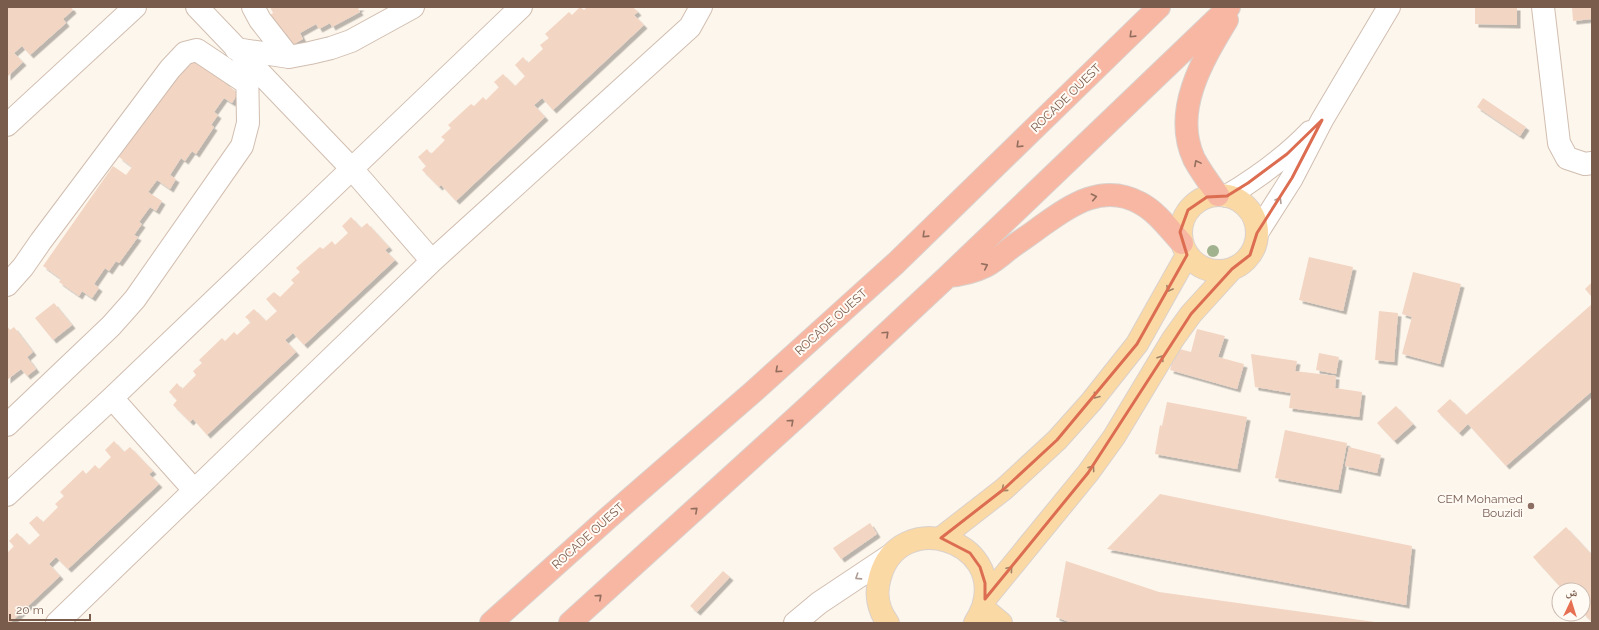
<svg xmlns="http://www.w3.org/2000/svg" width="1599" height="630" font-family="Raleway,'Noto Naskh Arabic',sans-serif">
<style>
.building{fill:#f3d5c3;filter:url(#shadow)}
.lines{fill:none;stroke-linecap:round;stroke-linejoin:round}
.minor-casing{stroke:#d1beb0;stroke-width:24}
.major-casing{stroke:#dad1cd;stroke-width:24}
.highway-casing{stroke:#dad1cd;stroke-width:24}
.minor{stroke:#fff;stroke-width:22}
.major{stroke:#fbd9a5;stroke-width:22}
.highway{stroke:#f7b7a3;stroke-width:22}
.tree{fill:#a0b28e}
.oneway{stroke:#936e5e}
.oneway2{stroke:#af9d94}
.oneway3{stroke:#a18267}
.marked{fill:none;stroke:#dc6d51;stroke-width:3;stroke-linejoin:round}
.education-dot{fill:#8d6e63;stroke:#fffaf3;stroke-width:1.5}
.labels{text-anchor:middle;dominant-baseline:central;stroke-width:4;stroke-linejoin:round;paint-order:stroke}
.street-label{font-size:12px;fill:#7a5c4d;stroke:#fffaf3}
.education-label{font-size:12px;fill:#785e54;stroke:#fffaf3;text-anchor:end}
</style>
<defs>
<filter id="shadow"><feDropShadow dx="3.5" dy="3.5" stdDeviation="0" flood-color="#0004"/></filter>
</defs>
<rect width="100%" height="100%" fill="#fdf6ec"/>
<path class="building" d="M 7,7 L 71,7 L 73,10 L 63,19 L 66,23 L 30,55 L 22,46 L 14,53 L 23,62 L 7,77 Z
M 270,7 L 361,7 L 358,9 L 360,12 L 332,27 L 330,23 L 319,29 L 316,24 L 300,33 L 303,39 L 292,45 L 287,34 L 281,37 L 270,15 L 273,13 Z
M 580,7 L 584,10 L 587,7 L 633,7 L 638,12 L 634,15 L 644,25 L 553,110 L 542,98 L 534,105 L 545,117 L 456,201 L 441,185 L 439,187 L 422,170 L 426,166 L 418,157 L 427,149 L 431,154 L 445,140 L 441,137 L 451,128 L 448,125 L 471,104 L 474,106 L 483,97 L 486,100 L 499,87 L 494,82 L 503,74 L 515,86 L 525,76 L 515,65 L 523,57 L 528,63 L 543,49 L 540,45 L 549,38 L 545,34 L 569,12 L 572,15 Z
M 1475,7 L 1517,7 L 1517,25 L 1475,24 Z
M 1572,7 L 1592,7 L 1592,19 L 1573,21 Z
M 190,55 L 230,78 L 226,84 L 238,93 L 232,103 L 224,98 L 214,112 L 218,115 L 211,125 L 214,127 L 196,154 L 192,151 L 185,161 L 181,158 L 170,175 L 176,179 L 170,189 L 157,180 L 148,192 L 162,201 L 156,211 L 150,207 L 139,222 L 142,224 L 134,235 L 138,237 L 119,263 L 116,261 L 109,271 L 105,268 L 94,284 L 99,288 L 92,298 L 82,291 L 79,296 L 59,282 L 61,279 L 43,266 L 113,166 L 126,175 L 132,167 L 119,157 Z
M 1483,98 L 1526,127 L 1520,136 L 1477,107 Z
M 351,217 L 361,228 L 367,223 L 389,247 L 385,250 L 395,260 L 304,345 L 293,333 L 285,340 L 296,352 L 207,435 L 193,419 L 190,422 L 173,405 L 177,400 L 169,392 L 177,383 L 182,389 L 196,375 L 193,371 L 202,363 L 199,360 L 222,338 L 225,341 L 234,332 L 237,335 L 251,322 L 245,317 L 254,309 L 266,321 L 277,311 L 266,299 L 274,292 L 280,297 L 294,283 L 291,280 L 300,272 L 296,268 L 320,247 L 323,249 L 332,241 L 335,245 L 348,233 L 342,226 Z
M 1309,257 L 1353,267 L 1343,311 L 1299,300 Z
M 1413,272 L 1461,284 L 1440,364 L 1402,354 L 1412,317 L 1402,314 Z
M 1592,282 L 1592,297 L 1585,289 Z
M 54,303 L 72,325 L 53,340 L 35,318 Z
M 1592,304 L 1592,391 L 1506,466 L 1468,424 L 1459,433 L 1437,411 L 1450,399 L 1466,415 Z
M 1379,311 L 1398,313 L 1394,362 L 1375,360 Z
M 7,326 L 10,330 L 14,327 L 33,352 L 27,357 L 36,369 L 27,376 L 21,369 L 7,380 Z
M 1197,329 L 1225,336 L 1218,357 L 1244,364 L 1237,389 L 1170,370 L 1176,348 L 1191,352 Z
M 1319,353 L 1339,357 L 1336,374 L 1316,370 Z
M 1251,354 L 1297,361 L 1295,371 L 1336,376 L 1335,388 L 1362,392 L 1359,417 L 1289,408 L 1291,393 L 1255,387 Z
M 1167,402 L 1247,417 L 1237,469 L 1155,454 L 1160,425 L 1162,426 Z
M 1396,406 L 1413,424 L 1394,441 L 1377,423 Z
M 1285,430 L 1347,443 L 1338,490 L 1275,478 Z
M 114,441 L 124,452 L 130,447 L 153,471 L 149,474 L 159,484 L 68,569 L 56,557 L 49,564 L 60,576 L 10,623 L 7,623 L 7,553 L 14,546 L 9,541 L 17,533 L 29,545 L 40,535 L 29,523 L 37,516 L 43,522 L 58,507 L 55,504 L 64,496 L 60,492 L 83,470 L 86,474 L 95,465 L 99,469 L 111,457 L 105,450 Z
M 1349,447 L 1381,455 L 1377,473 L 1345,466 Z
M 1160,494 L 1412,546 L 1406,605 L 1107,549 Z
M 870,523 L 877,534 L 841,559 L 833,548 Z
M 1566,527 L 1592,555 L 1592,622 L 1583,613 L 1583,590 L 1563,590 L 1533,557 Z
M 1066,561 L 1159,592 L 1382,623 L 1072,623 L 1056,617 Z
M 723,571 L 730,577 L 697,612 L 690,606 Z"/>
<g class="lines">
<defs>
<path id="minor" d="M 197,7 L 352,169 L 432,261
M 253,7 L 260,20 L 289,57
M 1543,7 L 1559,143 L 1567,158 L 1585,164 L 1592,163
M 236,49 L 289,57 L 310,53 L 331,48 L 351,41 L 413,7
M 7,125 L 135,7
M 1227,196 C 1257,178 1285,158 1310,132
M 1257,233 L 1292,178 L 1322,120 L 1389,7
M 7,285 L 23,267 L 41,241 L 170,69 L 185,53 L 197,50 L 248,84
M 112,398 L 194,490
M 7,425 L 111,326 L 135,299 L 242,146 L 248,123 L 247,61
M 7,495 L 112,398 L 521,7
M 57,623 L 432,261 L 690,27 L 701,7
M 795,623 L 819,603 L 891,555"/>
<path id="major" d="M1181 233a38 38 0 1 1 76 0a38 38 0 1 1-76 0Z
M 941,538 L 1004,489 L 1057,440 L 1091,402 L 1137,344 L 1187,255
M 985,599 L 1088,473 L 1114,437 L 1173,339 L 1191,314 L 1232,269
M 983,608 L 1001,623
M 888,623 C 878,610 875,593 880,577 C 899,508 1004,539 983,607 C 981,612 978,618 975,623"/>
<path id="highway" d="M 1218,195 C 1210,184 1201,172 1194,159 C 1172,111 1202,61 1227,20
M 948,276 C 961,275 974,272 986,266 C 994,262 1001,256 1008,250 C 1018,242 1030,235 1040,227 C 1070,206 1102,182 1140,203 C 1157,212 1169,229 1182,243
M 491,623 L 608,518 L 753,392 L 896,263 L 1159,7
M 570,623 L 810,405 L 948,276 L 1229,7"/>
</defs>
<use href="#minor" class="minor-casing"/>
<use href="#major" class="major-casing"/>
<use href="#highway" class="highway-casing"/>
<use href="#minor" class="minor"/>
<use href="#major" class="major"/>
<use href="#highway" class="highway"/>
</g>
<circle class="tree" cx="1213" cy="251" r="6"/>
<defs><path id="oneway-chevron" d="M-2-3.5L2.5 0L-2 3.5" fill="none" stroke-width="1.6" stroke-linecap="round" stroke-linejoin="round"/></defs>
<g class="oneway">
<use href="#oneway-chevron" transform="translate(1132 35) rotate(136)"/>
<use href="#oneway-chevron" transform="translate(1019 145) rotate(136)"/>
<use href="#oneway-chevron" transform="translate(1197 163) rotate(-118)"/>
<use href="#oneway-chevron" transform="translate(1094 197) rotate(-12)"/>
<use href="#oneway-chevron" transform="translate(925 235) rotate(136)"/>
<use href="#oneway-chevron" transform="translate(985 266) rotate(-26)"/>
<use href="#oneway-chevron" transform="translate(886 334) rotate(-43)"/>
<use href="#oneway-chevron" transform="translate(778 370) rotate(138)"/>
<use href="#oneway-chevron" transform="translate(791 422) rotate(-42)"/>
<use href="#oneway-chevron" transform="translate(695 510) rotate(-42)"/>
<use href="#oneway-chevron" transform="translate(599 597) rotate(-42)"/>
</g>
<g class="oneway2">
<use href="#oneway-chevron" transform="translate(1279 200) rotate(-59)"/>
<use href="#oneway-chevron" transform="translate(858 577) rotate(147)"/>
</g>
<g class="oneway3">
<use href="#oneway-chevron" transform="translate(1169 289) rotate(119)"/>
<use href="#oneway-chevron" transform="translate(1161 358) rotate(-58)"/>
<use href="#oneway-chevron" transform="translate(1096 396) rotate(128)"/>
<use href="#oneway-chevron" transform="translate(1092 468) rotate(-55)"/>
<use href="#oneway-chevron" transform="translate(1004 489) rotate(139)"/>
<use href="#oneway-chevron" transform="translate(1010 569) rotate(-50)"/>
</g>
<path class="marked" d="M 1322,120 L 1292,178 L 1257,233 L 1250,255 L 1232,269 L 1191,314 L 1088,473 L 985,599 L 985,583 L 980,567 L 970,553 L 941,538 L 1004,489 L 1057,440 L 1137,344 L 1187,255 L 1180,232 L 1188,210 L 1207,197 L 1227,196 L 1248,183 L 1287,154 Z"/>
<circle class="education-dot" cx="1531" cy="506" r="4"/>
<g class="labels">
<g class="street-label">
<text transform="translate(1066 98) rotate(-44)">ROCADE OUEST</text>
<text transform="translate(831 322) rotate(-42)">ROCADE OUEST</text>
<text transform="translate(588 536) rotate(-42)">ROCADE OUEST</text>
</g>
<g class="education-label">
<text x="1523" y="499">CEM Mohamed<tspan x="1523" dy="14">Bouzidi</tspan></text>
</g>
</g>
<rect width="1599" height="630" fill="none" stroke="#7a5c4d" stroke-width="16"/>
<g transform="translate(1571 602) rotate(4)"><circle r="19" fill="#fffaf3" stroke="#cabbb1"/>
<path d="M0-3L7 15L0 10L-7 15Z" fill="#e76f51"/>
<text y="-6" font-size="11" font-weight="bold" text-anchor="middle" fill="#7a5c4d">ش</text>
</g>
<path d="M10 614v6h80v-6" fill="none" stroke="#7a5c4d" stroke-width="2"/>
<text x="16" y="614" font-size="12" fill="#7a5c4d" stroke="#fffaf3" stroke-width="3" paint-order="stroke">20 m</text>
</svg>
